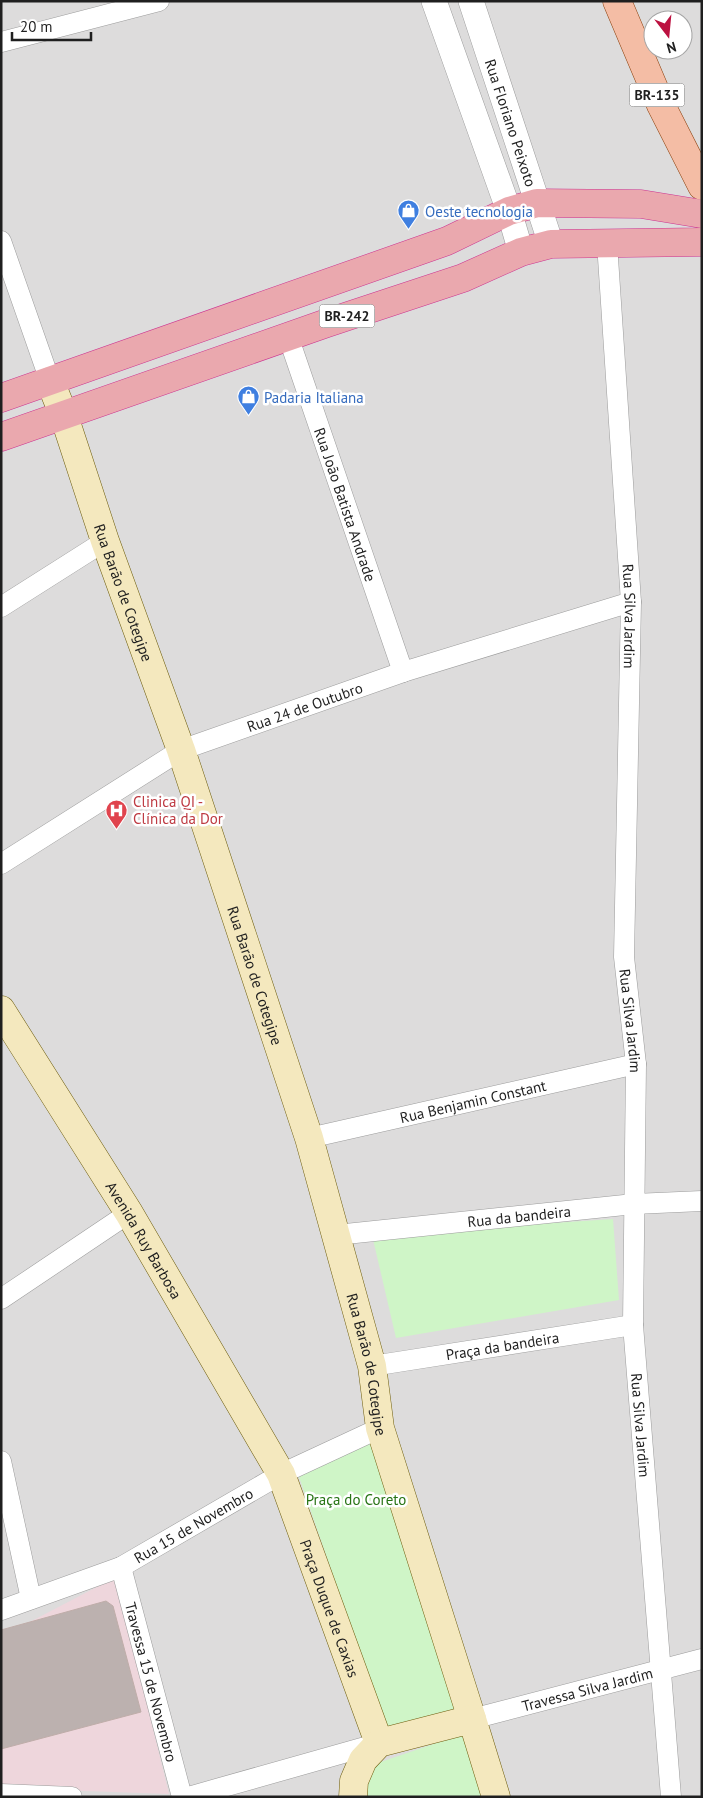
<svg xmlns="http://www.w3.org/2000/svg" width="703" height="1798" font-family="'PT Sans',sans-serif">
<style>
.residential{fill:#dddcdc;fill-rule:evenodd}
.commercial{fill:#eed6dc}
.park{fill:#cff5c7}
.building{fill:#bcb1af;stroke:#bfada9}
.lines{fill:none;stroke-linecap:round;stroke-linejoin:round}
.minor-casing{stroke:#9c9c9c;stroke-width:21}
.tertiary-casing{stroke:#9c9c9c;stroke-width:26}
.secondary-casing{stroke:#6d5d0e;stroke-width:29}
.primary-casing{stroke:#8c400d;stroke-width:29}
.trunk-casing{stroke:#cc3491;stroke-width:29}
.minor{stroke:#fff;stroke-width:20}
.tertiary{stroke:#fff;stroke-width:25}
.secondary{stroke:#f4e8be;stroke-width:28}
.primary{stroke:#f4bda5;stroke-width:28}
.trunk{stroke:#eaa8ae;stroke-width:28}
.labels{text-anchor:middle;dominant-baseline:central;stroke-width:5;stroke-linejoin:round;paint-order:stroke}
.shield{fill:#fff;stroke:#626262;stroke-width:1}
.shield-label{font-size:14px;font-weight:bold;fill:#1f1f1f}
.street-label{font-size:15px;fill:#1f1f1f;stroke:#fff}
.shop-label{font-size:15px;fill:#366cbe;stroke:#fff;text-anchor:start}
.health-label{font-size:15px;fill:#be3a42;stroke:#fff;text-anchor:start}
.park-label{font-size:15px;fill:#277415;stroke:#fff}
</style>
<rect width="100%" height="100%" fill="#efe9e6"/>
<path class="residential" d="M 1,1 L 702,1 L 702,1797 L 1,1797 ZM 653,20 L 683,20 L 683,50 L 653,50 Z"/>
<path class="commercial" d="M 116,1577 L 169,1794 L 1,1788 L 1,1637 Z"/>
<path class="park" d="M 613,1219 L 619,1300 L 396,1338 L 372,1235 Z
M 385,1431 L 467,1729 L 394,1751 L 299,1477 Z
M 466,1733 L 486,1797 L 363,1797 L 363,1768 Z"/>
<path class="building" d="M 106,1601 L 113,1606 L 141,1712 L 1,1749 L 1,1630 Z"/>
<g class="lines">
<defs>
<g id="minor">
<path d="M 1,42 L 159,1"/>
<path d="M 1,241 L 50,381"/>
<path id="s1" d="M 607,243 L 631,602 L 624,957 L 636,1064 L 633,1325 L 671,1797"/>
<path id="s2" d="M 288,336 L 403,672"/>
<path d="M 1,607 L 105,541"/>
<path id="s3" d="M 1,864 L 181,750 L 403,672 L 631,602"/>
<path id="s4" d="M 309,1138 L 636,1064"/>
<path id="s5" d="M 336,1235 L 634,1204 L 702,1201"/>
<path d="M 1,1299 L 129,1213"/>
<path id="s6" d="M 372,1366 L 633,1325"/>
<path d="M 1,1461 L 31,1599"/>
<path id="s7" d="M 121,1567 L 182,1797"/>
<path id="s8" d="M 1,1610 L 121,1567 L 281,1474 L 380,1428"/>
<path id="s9" d="M 472,1719 L 702,1659"/>
<path d="M 1,1794 L 72,1797"/>
<path d="M 188,1797 L 379,1743"/>
</g>
<g id="tertiary">
<path d="M 434,1 L 509,211 L 521,252"/>
<path id="s10" d="M 471,1 L 551,244"/>
</g>
<g id="secondary">
<path id="s11" d="M 50,381 L 64,416 L 105,541 L 181,750 L 309,1138 L 372,1366 L 380,1428 L 472,1719"/>
<path id="s12" d="M 1,1010 L 129,1213 L 281,1474 L 379,1743"/>
<path d="M 353,1797 L 354,1781 L 363,1760 L 379,1743 L 472,1719 L 496,1797"/>
</g>
<path id="primary" d="M 617,1 L 661,105 L 702,186"/>
<path id="trunk" d="M 1,398 L 447,241 L 509,211 L 537,203 L 641,204 L 702,214
M 1,437 L 327,323 L 463,278 L 521,252 L 551,244 L 702,242"/>
</defs>
<use href="#minor" class="minor-casing"/>
<use href="#tertiary" class="tertiary-casing"/>
<use href="#secondary" class="secondary-casing"/>
<use href="#primary" class="primary-casing"/>
<use href="#trunk" class="trunk-casing"/>
<use href="#minor" class="minor"/>
<use href="#tertiary" class="tertiary"/>
<use href="#secondary" class="secondary"/>
<use href="#primary" class="primary"/>
<use href="#trunk" class="trunk"/>
</g>
<defs>
<symbol id="shop-pin" viewBox="-11 -11 22 30"><path d="M0 17L-7.5 6A9.5 9.5 0 1 1 7.5 6Z" fill="#3f7fe0" stroke="#fff"/><path d="M-5-2.5h2.3a2.7 3.5 0 0 1 5.4 0H5L5.5 6h-11ZM-1.5-2.5h3a1.5 2.3 0 0 0-3 0Z" fill="#fff"/></symbol>
<symbol id="hospital-pin" viewBox="-11 -11 22 30"><path d="M0 17L-7.5 6A9.5 9.5 0 1 1 7.5 6Z" fill="#e0444e" stroke="#fff"/><path d="M-5-5h3v3.5h4V-5h3V5h-3V1.5h-4V5h-3Z" fill="#fff"/></symbol>
</defs>
<g fill-rule="evenodd">
<use href="#shop-pin" x="396" y="198" width="25" height="34"/>
<use href="#shop-pin" x="236" y="384" width="25" height="34"/>
<use href="#hospital-pin" x="104" y="798" width="25" height="34"/>
</g>
<g class="labels">
<g class="shield">
<rect x="629.5" y="83.5" width="55" height="23" rx="4"/>
<rect x="319.5" y="304.5" width="55" height="23" rx="4"/>
</g>
<g class="shield-label">
<text x="657" y="95">BR-135</text>
<text x="347" y="316">BR-242</text>
</g>
<g class="street-label">
<text stroke="none"><textPath href="#s10" startOffset="128">Rua Floriano Peixoto</textPath></text>
<text stroke="none"><textPath href="#s2" startOffset="178">Rua João Batista Andrade</textPath></text>
<text stroke="none"><textPath href="#s11" startOffset="224">Rua Barão de Cotegipe</textPath></text>
<text stroke="none"><textPath href="#s1" startOffset="374">Rua Silva Jardim</textPath></text>
<text stroke="none"><textPath href="#s3" startOffset="344">Rua 24 de Outubro</textPath></text>
<text stroke="none"><textPath href="#s11" startOffset="629">Rua Barão de Cotegipe</textPath></text>
<text stroke="none"><textPath href="#s1" startOffset="779">Rua Silva Jardim</textPath></text>
<text stroke="none"><textPath href="#s4" startOffset="168">Rua Benjamin Constant</textPath></text>
<text stroke="none"><textPath href="#s5" startOffset="184">Rua da bandeira</textPath></text>
<text stroke="none"><textPath href="#s12" startOffset="271">Avenida Ruy Barbosa</textPath></text>
<text stroke="none"><textPath href="#s6" startOffset="132">Praça da bandeira</textPath></text>
<text stroke="none"><textPath href="#s11" startOffset="1034">Rua Barão de Cotegipe</textPath></text>
<text stroke="none"><textPath href="#s1" startOffset="1184">Rua Silva Jardim</textPath></text>
<text stroke="none"><textPath href="#s8" startOffset="211">Rua 15 de Novembro</textPath></text>
<text stroke="none"><textPath href="#s12" startOffset="685">Praça Duque de Caxias</textPath></text>
<text stroke="none"><textPath href="#s7" startOffset="119">Travessa 15 de Novembro</textPath></text>
<text stroke="none"><textPath href="#s9" startOffset="119">Travessa Silva Jardim</textPath></text>
</g>
<g class="shop-label">
<text x="425" y="211">Oeste tecnologia</text>
<text x="264" y="397">Padaria Italiana</text>
</g>
<g class="health-label">
<text x="133" y="801">Clinica QI -<tspan x="133" dy="17">Clínica da Dor</tspan></text>
</g>
<g class="park-label">
<text x="356" y="1499">Praça do Coreto</text>
</g>
</g>
<rect width="703" height="1798" fill="none" stroke="#1f1f1f" stroke-width="5"/>
<g transform="translate(668 35) rotate(164)"><circle r="24" fill="#ffffff" stroke="#a5a5a5"/>
<path d="M0-4L9 19L0 12L-9 19Z" fill="#bc1140"/>
<text y="-8" font-size="14" font-weight="bold" text-anchor="middle" fill="#1f1f1f">N</text>
</g>
<path d="M12 32v8h79v-8" fill="none" stroke="#1f1f1f" stroke-width="2.5"/>
<text x="20" y="32" font-size="15" fill="#1f1f1f" stroke="#ffffff" stroke-width="4" paint-order="stroke">20 m</text>
</svg>
